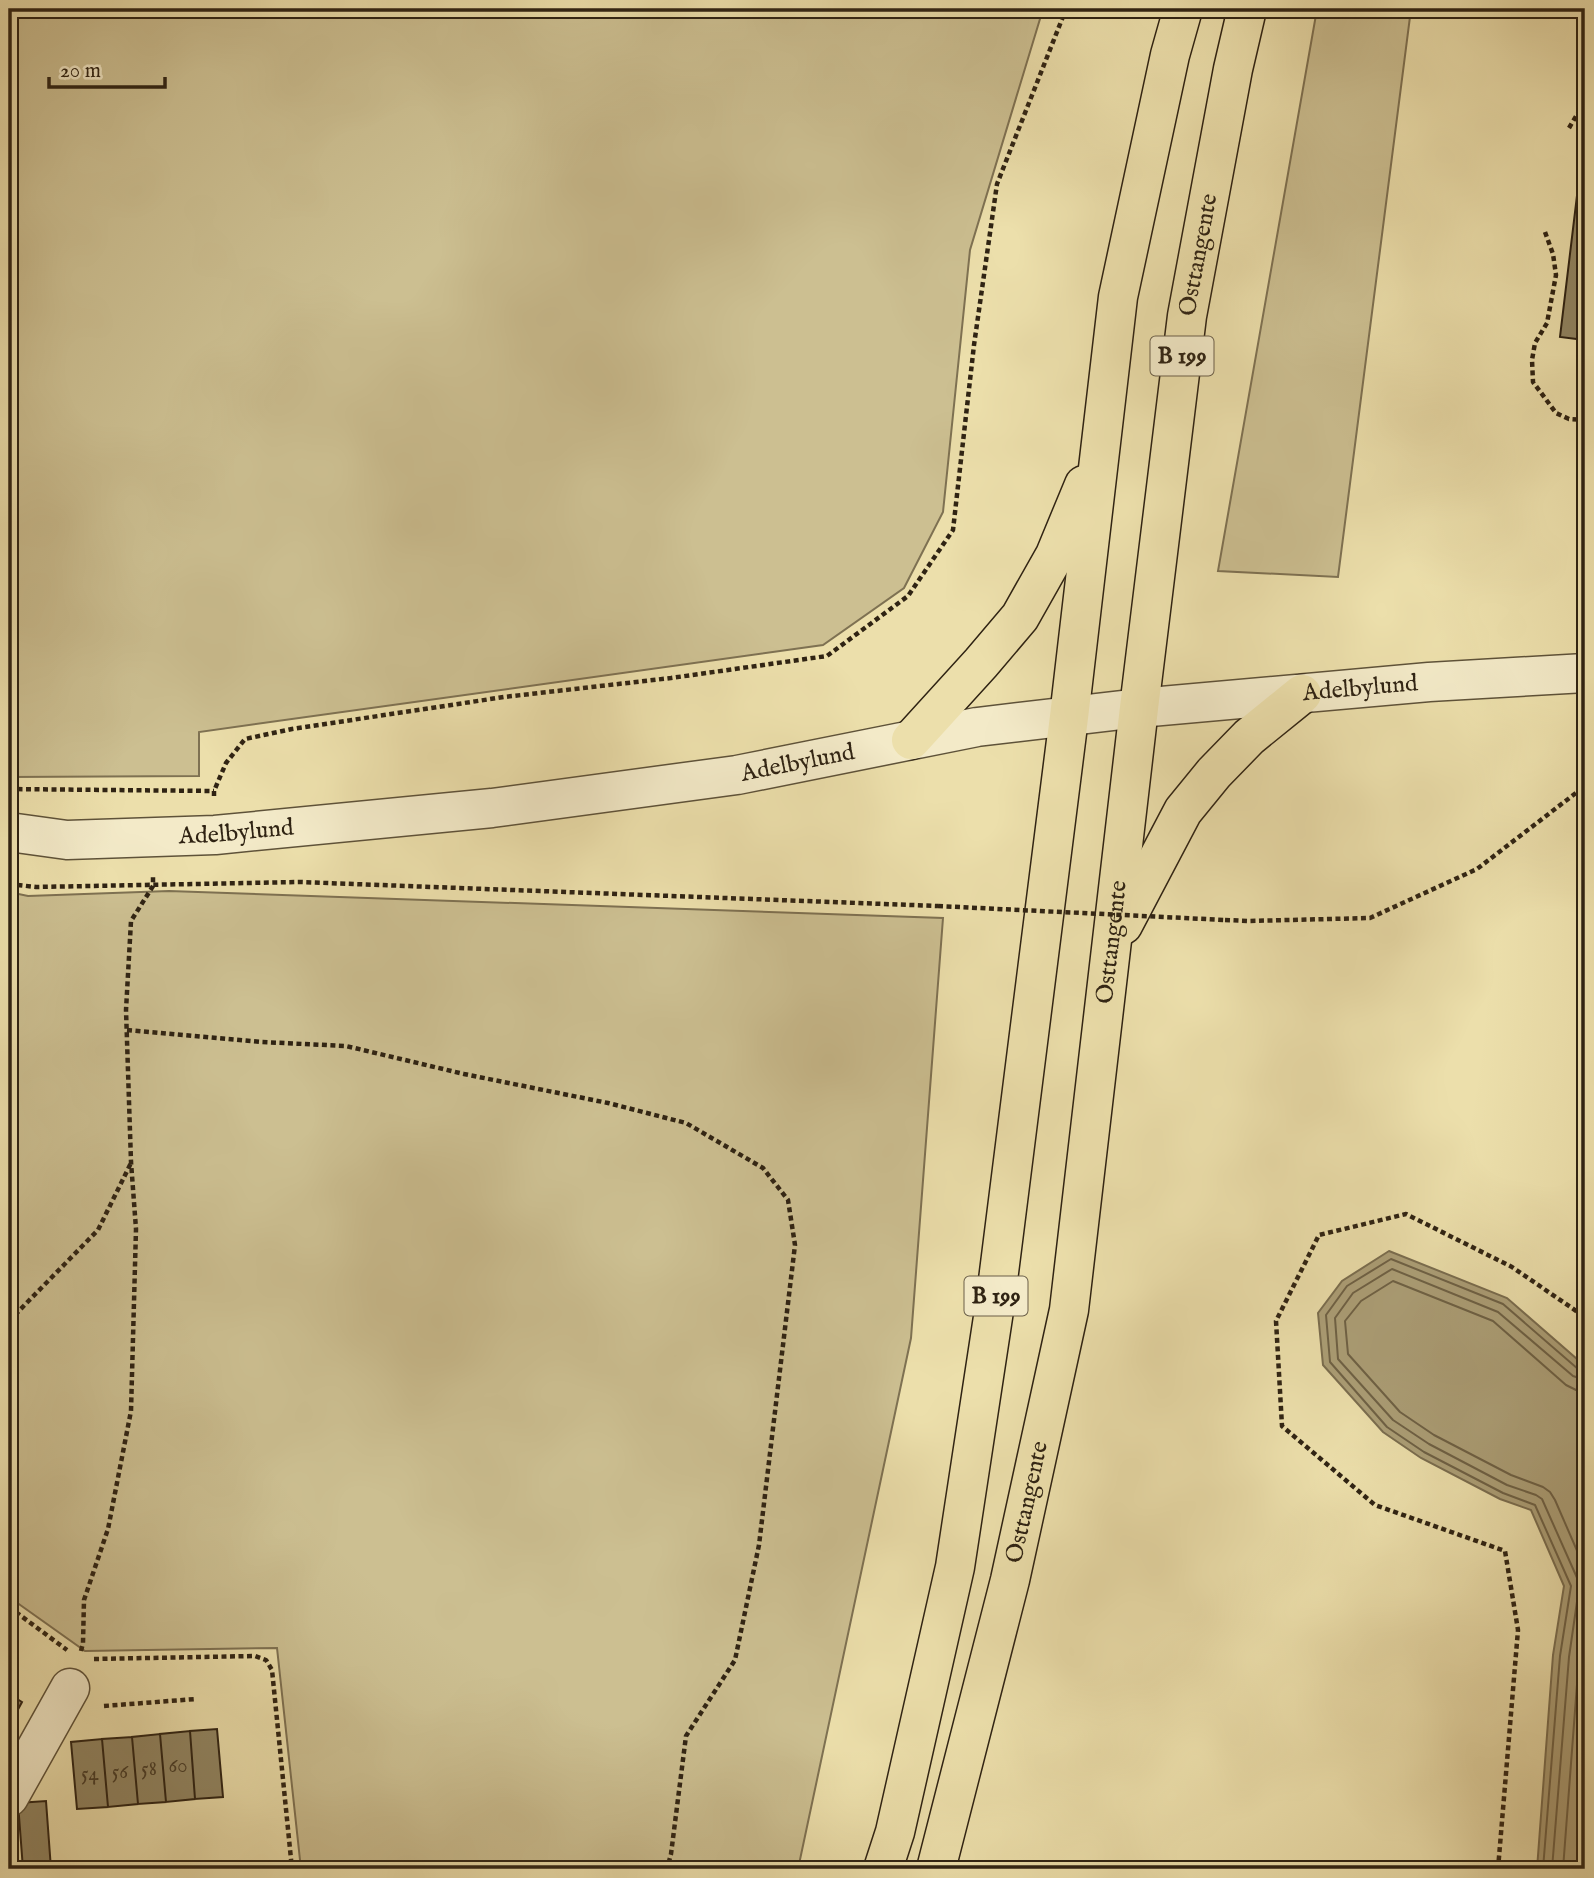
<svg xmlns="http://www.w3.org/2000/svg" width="1594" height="1878" font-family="'IM FELL English',serif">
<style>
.green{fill:#ccbf91;stroke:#7e7152;stroke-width:2}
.water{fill:#ac9f77;stroke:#7a6d4f;stroke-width:2}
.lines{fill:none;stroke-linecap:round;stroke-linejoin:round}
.shore{stroke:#6e6145;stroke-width:2}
.building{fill:#918562;stroke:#2f2313;stroke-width:2}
.minor-casing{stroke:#5e5239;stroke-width:41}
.tertiary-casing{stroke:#5e5239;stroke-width:41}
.primary-casing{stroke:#2f2313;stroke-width:41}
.path{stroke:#2f2313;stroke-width:4.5;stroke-dasharray:5 3.5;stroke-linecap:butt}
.minor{stroke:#f3eac8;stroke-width:38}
.tertiary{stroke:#f3eac8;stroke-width:38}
.primary{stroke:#ecdfab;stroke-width:38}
.path-bridge{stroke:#2f2313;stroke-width:4.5;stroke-dasharray:5 3.5;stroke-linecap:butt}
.labels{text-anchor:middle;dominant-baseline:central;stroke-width:5;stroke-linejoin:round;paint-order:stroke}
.number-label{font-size:21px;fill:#483c27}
.shield{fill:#f3eac8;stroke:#6a5f49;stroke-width:2}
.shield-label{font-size:23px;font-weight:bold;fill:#2f2313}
.street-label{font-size:24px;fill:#2f2313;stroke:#f3eac8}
</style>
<rect width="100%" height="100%" fill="#ecdfab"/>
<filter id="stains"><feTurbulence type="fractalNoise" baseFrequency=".00286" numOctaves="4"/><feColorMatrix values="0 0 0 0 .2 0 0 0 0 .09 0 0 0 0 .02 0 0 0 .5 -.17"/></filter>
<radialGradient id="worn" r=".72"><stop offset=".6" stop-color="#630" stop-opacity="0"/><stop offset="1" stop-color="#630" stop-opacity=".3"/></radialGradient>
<path class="green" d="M 9,9 L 1043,9 L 970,250 L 943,512 L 904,588 L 823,645 L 199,732 L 199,776 L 9,777 Z
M 1317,9 L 1411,9 L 1338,577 L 1218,571 Z
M 169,891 L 943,918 L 911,1338 L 798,1869 L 301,1869 L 277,1648 L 85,1651 L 9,1597 L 9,892 L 28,896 Z"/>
<path class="water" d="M 1389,1251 L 1507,1298 L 1585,1366 L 1585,1869 L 1537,1869 L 1553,1655 L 1564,1586 L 1531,1510 L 1500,1499 L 1421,1458 L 1383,1432 L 1323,1365 L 1318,1313 L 1342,1281 Z"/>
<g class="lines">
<path class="shore" d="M 1585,1391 L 1576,1390 L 1566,1385 L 1493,1321 L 1393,1281 L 1361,1301 L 1345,1321 L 1348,1354 L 1400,1412 L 1434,1435 L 1511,1475 L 1543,1487 L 1550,1492 L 1555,1500 L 1585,1569
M 1543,1869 L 1560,1656 L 1571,1586 L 1535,1505 L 1503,1493 L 1424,1452 L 1387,1427 L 1330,1362 L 1326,1315 L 1347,1286 L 1391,1259 L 1503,1304 L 1578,1369 L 1585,1371
M 1552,1869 L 1569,1657 L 1579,1588 L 1578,1580 L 1542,1499 L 1536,1495 L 1507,1485 L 1429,1444 L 1393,1420 L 1338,1359 L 1335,1318 L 1353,1293 L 1392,1269 L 1498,1312 L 1573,1376 L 1585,1380
M 1563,1869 L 1579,1658 L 1585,1619"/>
</g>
<path class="building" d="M 1585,129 L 1585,340 L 1560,337 Z
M 9,1694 L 22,1702 L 9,1726 Z
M 217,1729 L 223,1797 L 195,1799 L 190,1731 Z
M 190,1731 L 195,1799 L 166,1802 L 160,1734 Z
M 160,1734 L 166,1802 L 138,1804 L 132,1737 Z
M 132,1737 L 138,1804 L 108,1807 L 102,1739 Z
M 102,1739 L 108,1807 L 77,1809 L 71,1742 Z
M 46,1801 L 51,1869 L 23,1869 L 18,1803 Z"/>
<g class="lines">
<defs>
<path id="minor" d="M 9,1797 L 70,1688"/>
<g id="tertiary">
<path id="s1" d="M 9,832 L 67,840 L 215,835 L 492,808 L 737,775 L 977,727 L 1139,708 L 1429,682 L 1585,673"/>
</g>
<g id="primary">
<path d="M 911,740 L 981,663 L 1020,617 L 1055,555 L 1084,485"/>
<path d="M 1123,925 L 1183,811 L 1214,773 L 1249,737 L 1302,694"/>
<path d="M 883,1869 L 895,1832 L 955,1567 L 995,1304 L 1069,717 L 1118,297 L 1170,55 L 1183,9"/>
<path id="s2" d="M 936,1869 L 1010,1580 L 1069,1310 L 1139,708 L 1187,316 L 1233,69 L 1247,9"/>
</g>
</defs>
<use href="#minor" class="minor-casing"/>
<use href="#tertiary" class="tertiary-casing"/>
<use href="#primary" class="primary-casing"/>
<path class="path" d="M 1569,128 L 1584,103 L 1585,92
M 1545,232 L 1553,254 L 1556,275 L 1547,323 L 1535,343 L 1532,360 L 1533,382 L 1556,413 L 1569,419 L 1585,420
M 9,789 L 214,791
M 214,796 L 214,791 L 226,763 L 245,739 L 292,729 L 504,697 L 671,678 L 827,656 L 908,596 L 953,530 L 974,345 L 997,184 L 1066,9
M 9,884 L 36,887 L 300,882 L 938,906
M 1225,920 L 1248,921 L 1370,918 L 1477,869 L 1585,786
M 127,1030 L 262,1042 L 346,1046 L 464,1074 L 608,1103 L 686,1123 L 763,1168 L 788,1200 L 795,1245 L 759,1545 L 735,1660 L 686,1736 L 671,1854 L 667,1869
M 9,1321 L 98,1230 L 131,1163
M 9,1607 L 67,1650
M 81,1651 L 83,1643 L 84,1600 L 108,1529 L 131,1411 L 136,1229 L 131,1162 L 126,1010 L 131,921 L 153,886 L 153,875
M 94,1659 L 255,1656 L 266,1660 L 272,1670 L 292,1869
M 104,1706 L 196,1699
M 1498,1869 L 1518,1630 L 1505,1551 L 1375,1505 L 1282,1426 L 1276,1321 L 1319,1235 L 1406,1214 L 1512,1267 L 1585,1317"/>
<use href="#minor" class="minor"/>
<use href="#tertiary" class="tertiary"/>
<use href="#primary" class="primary"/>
<path class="path-bridge" d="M 938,906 L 1225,920"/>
</g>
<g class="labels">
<g class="number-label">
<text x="178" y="1766">60</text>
<text x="149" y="1769">58</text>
<text x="120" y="1772">56</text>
<text x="90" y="1774">54</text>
</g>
<g class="shield">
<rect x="1150.5" y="336.5" width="63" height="39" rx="5"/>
<rect x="964.5" y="1276.5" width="63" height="39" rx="5"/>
</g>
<g class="shield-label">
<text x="1182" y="356">B 199</text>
<text x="996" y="1296">B 199</text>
</g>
<g class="street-label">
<text stroke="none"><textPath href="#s2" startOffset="1638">Osttangente</textPath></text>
<text stroke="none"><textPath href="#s1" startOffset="1362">Adelbylund</textPath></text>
<text stroke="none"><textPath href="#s1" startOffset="794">Adelbylund</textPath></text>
<text stroke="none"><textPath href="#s1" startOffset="228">Adelbylund</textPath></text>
<text stroke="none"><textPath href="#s2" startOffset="945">Osttangente</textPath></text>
<text stroke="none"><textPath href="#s2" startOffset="378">Osttangente</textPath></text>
</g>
</g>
<rect width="1594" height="1878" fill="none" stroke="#ecdfab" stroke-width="35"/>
<rect x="10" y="10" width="1573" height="1857" fill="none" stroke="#2f2313" stroke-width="3.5"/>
<rect x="18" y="18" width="1559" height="1843" fill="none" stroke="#2f2313" stroke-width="2"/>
<path d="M49 77v10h116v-10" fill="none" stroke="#2f2313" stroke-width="3.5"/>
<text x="60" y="77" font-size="21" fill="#2f2313" stroke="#f3eac8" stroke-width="5" paint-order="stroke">20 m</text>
<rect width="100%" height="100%" filter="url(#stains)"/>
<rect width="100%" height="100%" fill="url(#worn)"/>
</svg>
